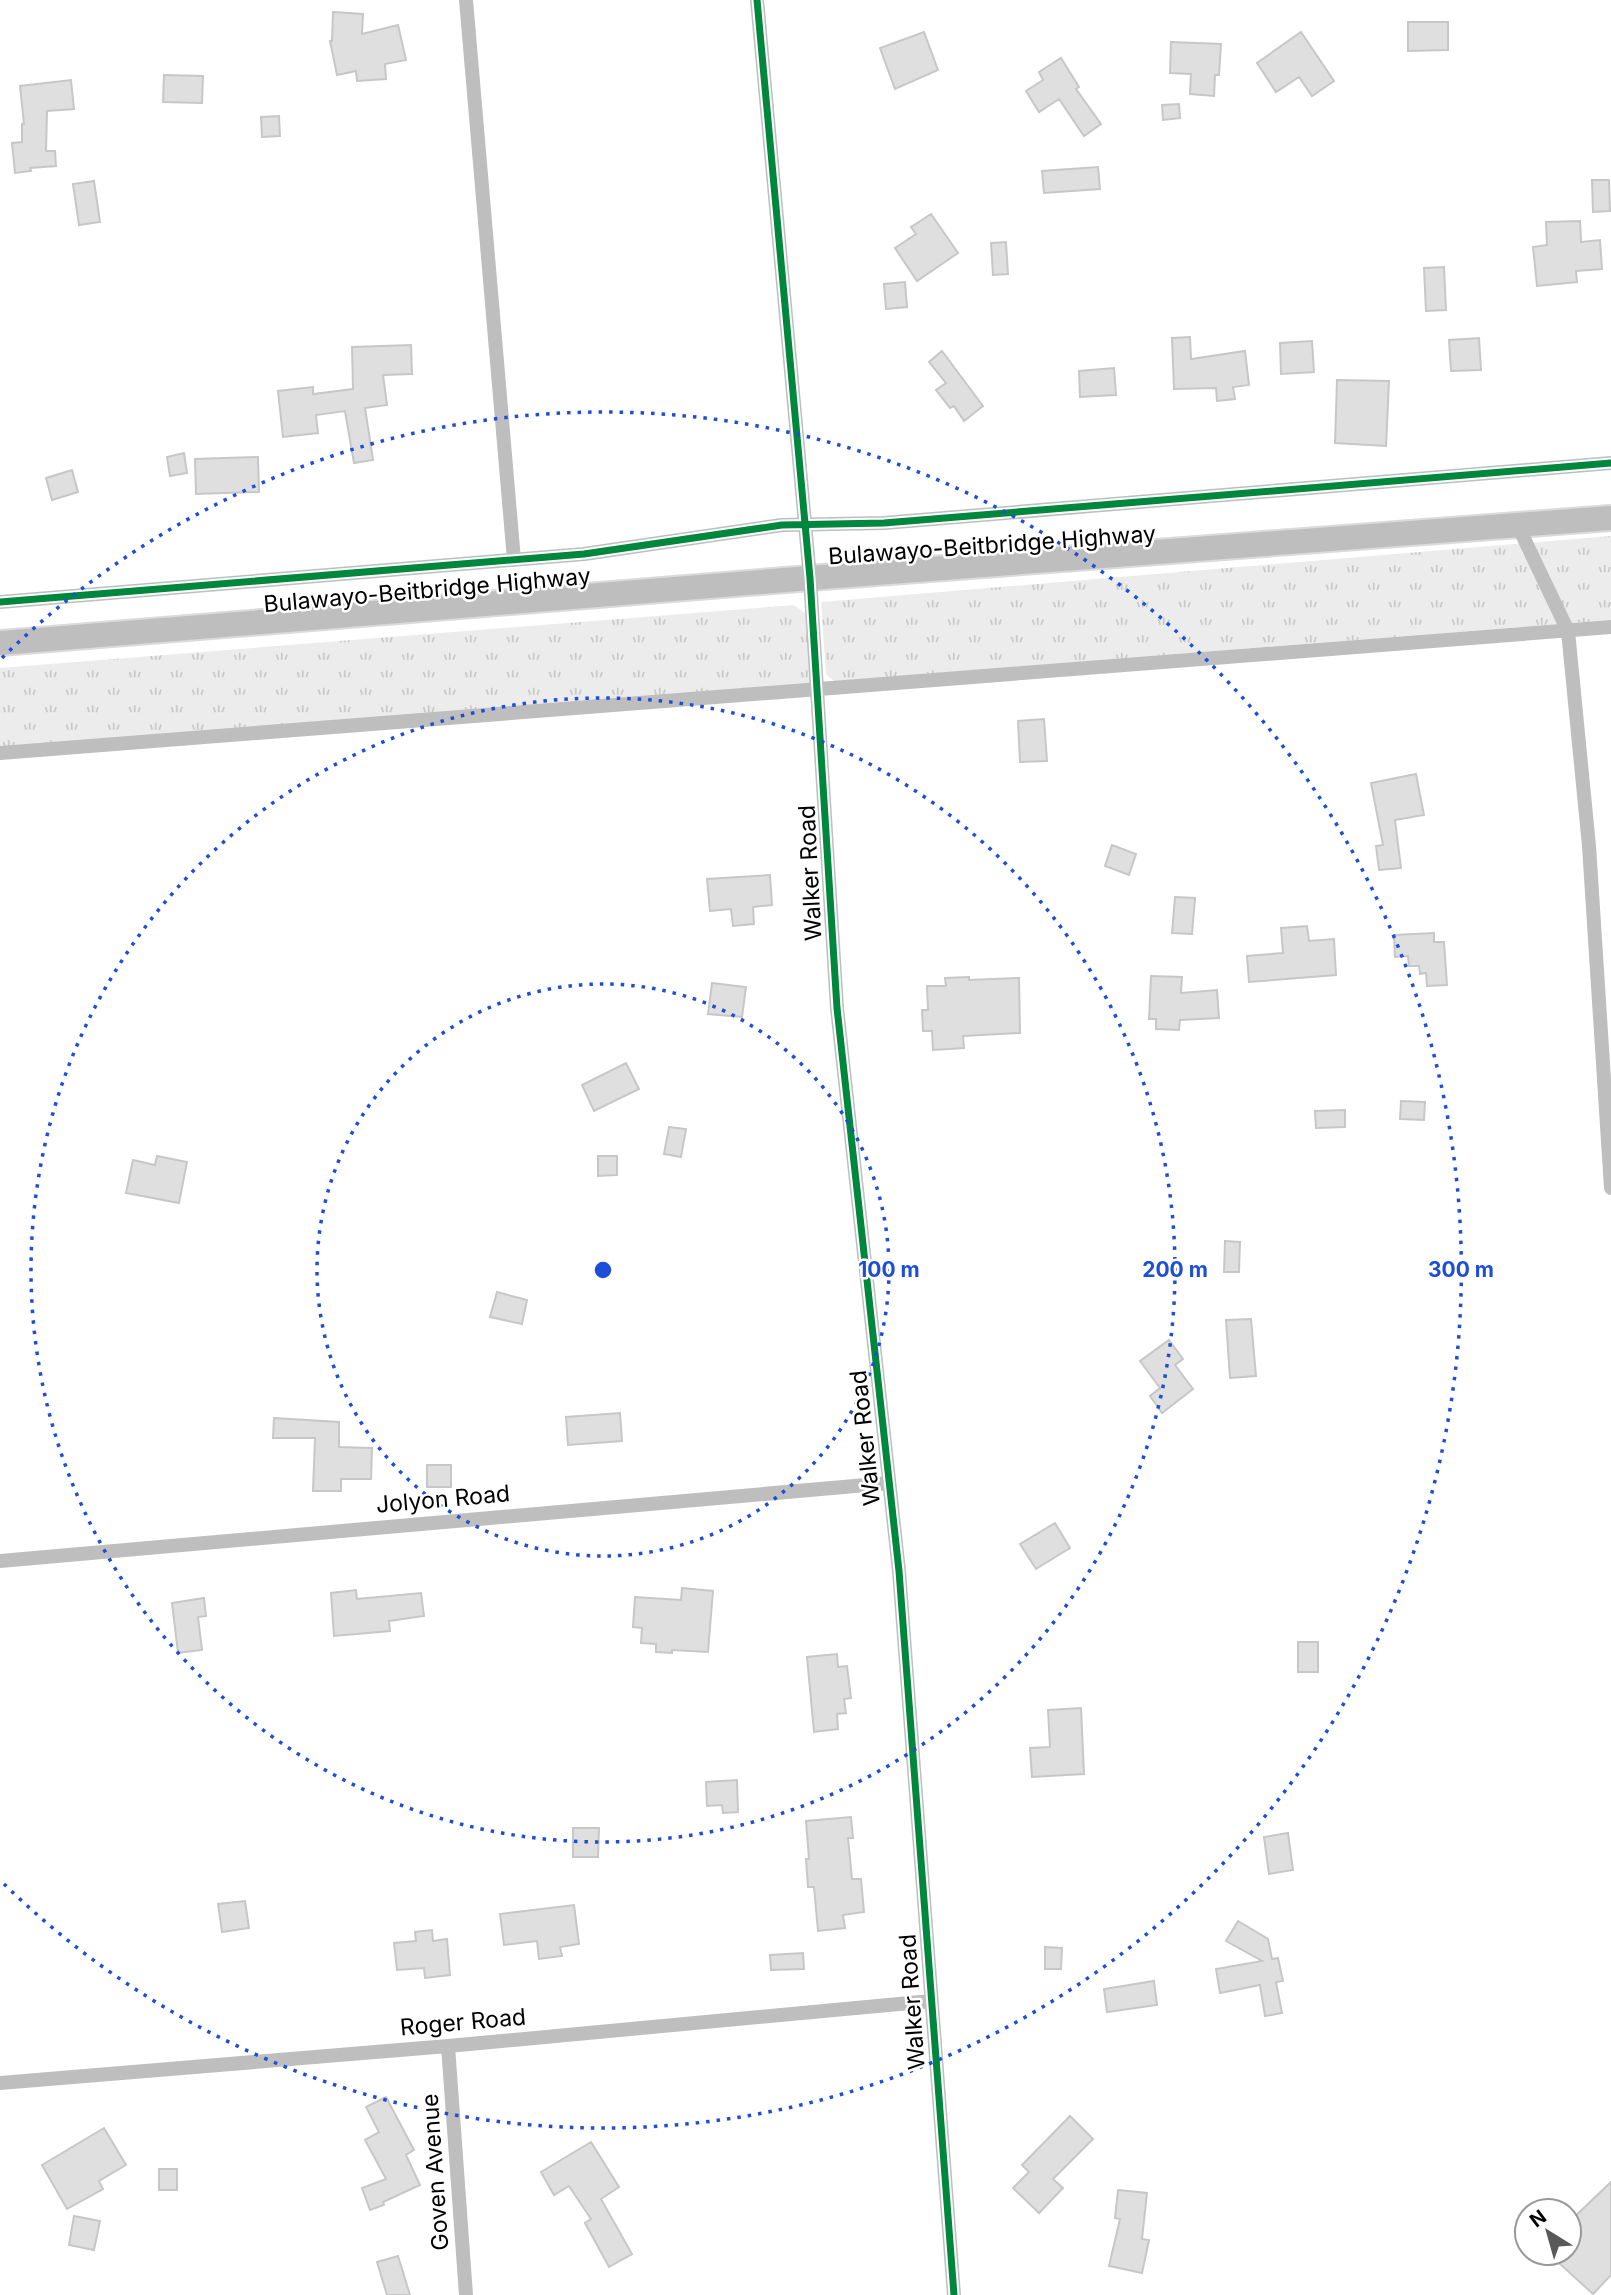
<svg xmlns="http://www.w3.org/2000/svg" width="1611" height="2295" font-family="Inter,sans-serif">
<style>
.grass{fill:url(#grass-tufts)}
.building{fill:#dfdfdf;stroke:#c7c7c7;stroke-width:2}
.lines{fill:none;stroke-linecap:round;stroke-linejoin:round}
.trunk-casing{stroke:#dbdbdb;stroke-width:28}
.minor{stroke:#bebebe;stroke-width:14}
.trunk{stroke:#bebebe;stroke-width:24}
.cycleway-casing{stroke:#fff;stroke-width:11}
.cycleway{stroke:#00873e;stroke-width:7}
.ring{fill:none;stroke:#1d4ed8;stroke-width:3.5;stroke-dasharray:3.5 7}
.labels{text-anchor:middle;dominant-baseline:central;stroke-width:5;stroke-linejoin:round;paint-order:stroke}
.street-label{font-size:23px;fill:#000;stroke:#fff}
.centre{fill:#1d4ed8;stroke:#fff;stroke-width:3.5}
.ring-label{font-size:21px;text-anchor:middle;font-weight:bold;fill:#1d4ed8;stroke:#fff;stroke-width:5;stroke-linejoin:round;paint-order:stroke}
</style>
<defs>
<pattern id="grass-tufts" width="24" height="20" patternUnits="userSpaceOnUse" patternTransform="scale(1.75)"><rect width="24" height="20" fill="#ececec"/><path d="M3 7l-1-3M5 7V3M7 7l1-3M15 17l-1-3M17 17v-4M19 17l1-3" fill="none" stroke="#c9c9c9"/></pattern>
</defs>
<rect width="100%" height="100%" fill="#fff"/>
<path class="grass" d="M 1611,536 L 1611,620 L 834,681 L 826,674 L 821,602 Z
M 794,605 L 806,614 L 813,685 L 0,748 L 0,668 Z"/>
<path class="building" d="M 333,12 L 363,14 L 362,34 L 398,25 L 406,60 L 385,64 L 386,79 L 357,81 L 356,71 L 337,75 L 330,41 L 332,41 Z
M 1408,22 L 1448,22 L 1448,50 L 1408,51 Z
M 924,32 L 938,70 L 895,89 L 880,48 Z
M 1301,32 L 1334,81 L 1312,96 L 1299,77 L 1276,92 L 1257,63 Z
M 1171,42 L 1221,44 L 1219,75 L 1215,75 L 1214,96 L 1190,94 L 1191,74 L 1170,73 Z
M 1061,58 L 1079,87 L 1076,89 L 1101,124 L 1084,136 L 1059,99 L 1039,112 L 1026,91 L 1043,80 L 1039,72 Z
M 164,75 L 203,76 L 202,103 L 163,102 Z
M 71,80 L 74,109 L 47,111 L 46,151 L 55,151 L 56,166 L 30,168 L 31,171 L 15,173 L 12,143 L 22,142 L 22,124 L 24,124 L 20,86 Z
M 1179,104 L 1180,118 L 1163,120 L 1162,105 Z
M 279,116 L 280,136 L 262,137 L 261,117 Z
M 1098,167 L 1100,189 L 1044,193 L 1042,171 Z
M 1592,180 L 1609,180 L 1610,211 L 1593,212 Z
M 94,181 L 100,222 L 79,225 L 73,184 Z
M 931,214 L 958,253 L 917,281 L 895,248 L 916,234 L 911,227 Z
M 1580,221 L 1581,242 L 1600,240 L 1602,269 L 1576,271 L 1577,282 L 1537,286 L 1533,247 L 1547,245 L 1546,222 Z
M 1006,242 L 1008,274 L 993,275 L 991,243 Z
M 1444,267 L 1446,310 L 1426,311 L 1424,268 Z
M 905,282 L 907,307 L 886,309 L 884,284 Z
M 1190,337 L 1191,359 L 1245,351 L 1249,385 L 1233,387 L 1235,399 L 1217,401 L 1216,388 L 1174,389 L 1172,338 Z
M 1479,338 L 1481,370 L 1451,371 L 1449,340 Z
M 1312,341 L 1314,372 L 1281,374 L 1280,343 Z
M 411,345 L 412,374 L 383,375 L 387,405 L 365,408 L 373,460 L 354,463 L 345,411 L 316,415 L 318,433 L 283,437 L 278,391 L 313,387 L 313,394 L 353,389 L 352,347 Z
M 942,351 L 983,406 L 964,421 L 954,406 L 950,408 L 936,390 L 946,383 L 929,362 Z
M 1114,368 L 1116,395 L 1080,397 L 1079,371 Z
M 1337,380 L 1389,381 L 1386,446 L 1335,443 Z
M 184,453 L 187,473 L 170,476 L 167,457 Z
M 258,457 L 259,492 L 196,494 L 195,459 Z
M 72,470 L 78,492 L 52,500 L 46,478 Z
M 1044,719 L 1047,761 L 1020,762 L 1018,721 Z
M 1416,774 L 1424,815 L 1395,820 L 1401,868 L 1379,870 L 1376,846 L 1383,845 L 1371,783 Z
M 1112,845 L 1136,854 L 1129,875 L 1105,866 Z
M 770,875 L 772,905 L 753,907 L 754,924 L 733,926 L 731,909 L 710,911 L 707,879 Z
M 1175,897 L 1195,898 L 1192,934 L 1172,933 Z
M 1307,926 L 1309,941 L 1334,939 L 1336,975 L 1249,982 L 1247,956 L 1283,953 L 1281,928 Z
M 1434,933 L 1434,942 L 1444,942 L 1447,985 L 1427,986 L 1426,973 L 1420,974 L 1419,966 L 1409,966 L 1408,956 L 1395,957 L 1394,935 Z
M 1151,976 L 1182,977 L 1181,993 L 1217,990 L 1219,1018 L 1180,1020 L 1179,1030 L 1156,1029 L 1156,1019 L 1149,1019 Z
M 969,977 L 969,980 L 1019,978 L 1020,1033 L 963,1036 L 964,1048 L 933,1050 L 932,1031 L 923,1031 L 922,1010 L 928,1010 L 927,986 L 946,986 L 945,978 Z
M 712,983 L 746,987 L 742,1017 L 708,1014 Z
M 626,1063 L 639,1089 L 594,1111 L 582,1085 Z
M 1401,1101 L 1425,1102 L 1424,1120 L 1400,1119 Z
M 1345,1110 L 1345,1127 L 1316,1128 L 1315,1111 Z
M 669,1127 L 686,1129 L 681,1157 L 664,1154 Z
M 157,1156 L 187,1162 L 179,1203 L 126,1193 L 133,1160 L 155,1165 Z
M 598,1156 L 617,1156 L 617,1175 L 598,1176 Z
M 1225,1241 L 1240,1242 L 1239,1272 L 1224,1272 Z
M 497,1292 L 527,1300 L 522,1324 L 490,1317 Z
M 1251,1319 L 1256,1376 L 1230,1378 L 1226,1320 Z
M 1169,1340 L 1183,1359 L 1175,1365 L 1193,1389 L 1162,1413 L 1150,1396 L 1160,1388 L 1140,1361 Z
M 620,1413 L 622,1441 L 568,1445 L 566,1417 Z
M 274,1418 L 339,1422 L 339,1447 L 372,1448 L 371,1479 L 341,1479 L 341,1491 L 313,1491 L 315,1438 L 273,1438 Z
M 427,1465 L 451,1465 L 451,1487 L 427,1487 Z
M 1055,1523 L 1070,1548 L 1036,1569 L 1020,1544 Z
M 682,1588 L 713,1591 L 708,1652 L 672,1650 L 672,1653 L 656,1652 L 656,1644 L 641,1643 L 642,1628 L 633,1627 L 635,1597 L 681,1600 Z
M 356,1590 L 357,1599 L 421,1593 L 424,1616 L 389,1621 L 390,1631 L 334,1636 L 331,1593 Z
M 204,1598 L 206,1616 L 198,1617 L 202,1650 L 178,1653 L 172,1603 Z
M 1298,1642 L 1318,1642 L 1318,1672 L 1298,1672 Z
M 837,1654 L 838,1667 L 847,1666 L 851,1698 L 844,1699 L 846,1713 L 837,1714 L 838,1729 L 814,1732 L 807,1657 Z
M 1081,1708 L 1084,1774 L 1032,1777 L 1030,1748 L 1050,1747 L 1048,1710 Z
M 737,1780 L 738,1812 L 723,1813 L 722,1805 L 707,1806 L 706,1782 Z
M 851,1817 L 853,1838 L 848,1838 L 852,1879 L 861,1879 L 864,1912 L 843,1915 L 845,1928 L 818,1931 L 814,1887 L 808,1887 L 806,1859 L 809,1859 L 806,1821 Z
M 573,1828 L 599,1828 L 598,1857 L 573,1857 Z
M 1288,1833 L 1293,1870 L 1269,1874 L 1264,1837 Z
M 245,1901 L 249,1928 L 222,1932 L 218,1904 Z
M 574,1905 L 579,1944 L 560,1947 L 562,1956 L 539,1959 L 537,1941 L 504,1945 L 500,1914 Z
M 1238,1921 L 1268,1939 L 1272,1959 L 1278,1958 L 1283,1981 L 1276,1982 L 1282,2013 L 1265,2016 L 1260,1985 L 1220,1993 L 1216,1969 L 1262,1961 L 1226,1941 Z
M 432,1930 L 433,1941 L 447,1939 L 450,1975 L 425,1978 L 424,1968 L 397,1970 L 394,1943 L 416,1941 L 415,1932 Z
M 1045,1947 L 1062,1948 L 1061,1969 L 1045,1969 Z
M 803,1953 L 804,1969 L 771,1970 L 770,1955 Z
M 1154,1981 L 1157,2005 L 1107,2012 L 1104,1989 Z
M 386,2097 L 414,2150 L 406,2155 L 420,2185 L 383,2202 L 384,2205 L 370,2210 L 362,2188 L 386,2179 L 365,2140 L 379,2132 L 366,2107 Z
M 1070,2116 L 1093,2139 L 1053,2179 L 1063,2188 L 1039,2213 L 1013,2188 L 1029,2172 L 1022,2165 Z
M 104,2128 L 126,2165 L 99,2181 L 103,2189 L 67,2209 L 42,2165 Z
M 591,2142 L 619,2187 L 601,2199 L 632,2254 L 609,2267 L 585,2223 L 591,2219 L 569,2186 L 554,2195 L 541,2172 Z
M 159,2169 L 177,2169 L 177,2190 L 159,2190 Z
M 1611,2182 L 1611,2275 L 1593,2294 L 1548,2253 L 1569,2253 L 1569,2222 Z
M 1118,2190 L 1147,2193 L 1142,2239 L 1149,2240 L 1142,2273 L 1109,2266 L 1120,2219 L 1115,2218 Z
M 74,2216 L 100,2221 L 94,2250 L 69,2245 Z
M 398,2256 L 410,2295 L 387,2295 L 377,2262 Z"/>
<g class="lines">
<defs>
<path id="trunk" d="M 0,643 L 810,578 L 1611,518"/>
</defs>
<use href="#trunk" class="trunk-casing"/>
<path class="minor" d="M 466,0 L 514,560
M 757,0 L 810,578 L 837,1008 L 899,1571 L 954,2295
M 1518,526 L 1568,631 L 1589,846 L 1611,1188
M 0,602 L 584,554 L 782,525 L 884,523 L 1611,463
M 0,753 L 1611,627
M 0,1561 L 889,1483
M 448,2046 L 466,2295
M 0,2083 L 448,2046 L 931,2001"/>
<use href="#trunk" class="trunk"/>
<defs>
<path id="cycleway" d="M 757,0 L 810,578 L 837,1008 L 899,1571 L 954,2295
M 0,602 L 584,554 L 782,525 L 884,523 L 1611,463"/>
</defs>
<use href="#cycleway" class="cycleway-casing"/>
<use href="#cycleway" class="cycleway"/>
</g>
<g class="ring">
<circle cx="603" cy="1270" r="286"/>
<circle cx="603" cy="1270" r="572"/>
<path d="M2 658A858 858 0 1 1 2 1882"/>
</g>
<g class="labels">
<g class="street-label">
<text transform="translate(992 545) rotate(-4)">Bulawayo-Beitbridge Highway</text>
<text transform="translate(427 590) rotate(-5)">Bulawayo-Beitbridge Highway</text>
<text transform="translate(810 873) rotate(-93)">Walker Road</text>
<text transform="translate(865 1438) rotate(-96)">Walker Road</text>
<text transform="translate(443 1499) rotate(-5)">Jolyon Road</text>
<text transform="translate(912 2002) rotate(-94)">Walker Road</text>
<text transform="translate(463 2022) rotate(-5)">Roger Road</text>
<text transform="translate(435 2172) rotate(-94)">Goven Avenue</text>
</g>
</g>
<circle cx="603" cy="1270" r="10" class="centre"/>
<g class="ring-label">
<text x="889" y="1277">100 m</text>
<text x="1175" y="1277">200 m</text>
<text x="1461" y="1277">300 m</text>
</g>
<g transform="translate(1548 2232) rotate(323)"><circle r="33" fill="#ffffff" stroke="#999999" stroke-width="2"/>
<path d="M0-5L12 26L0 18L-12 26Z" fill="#595959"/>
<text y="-10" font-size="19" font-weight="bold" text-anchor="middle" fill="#000000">N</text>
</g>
</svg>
